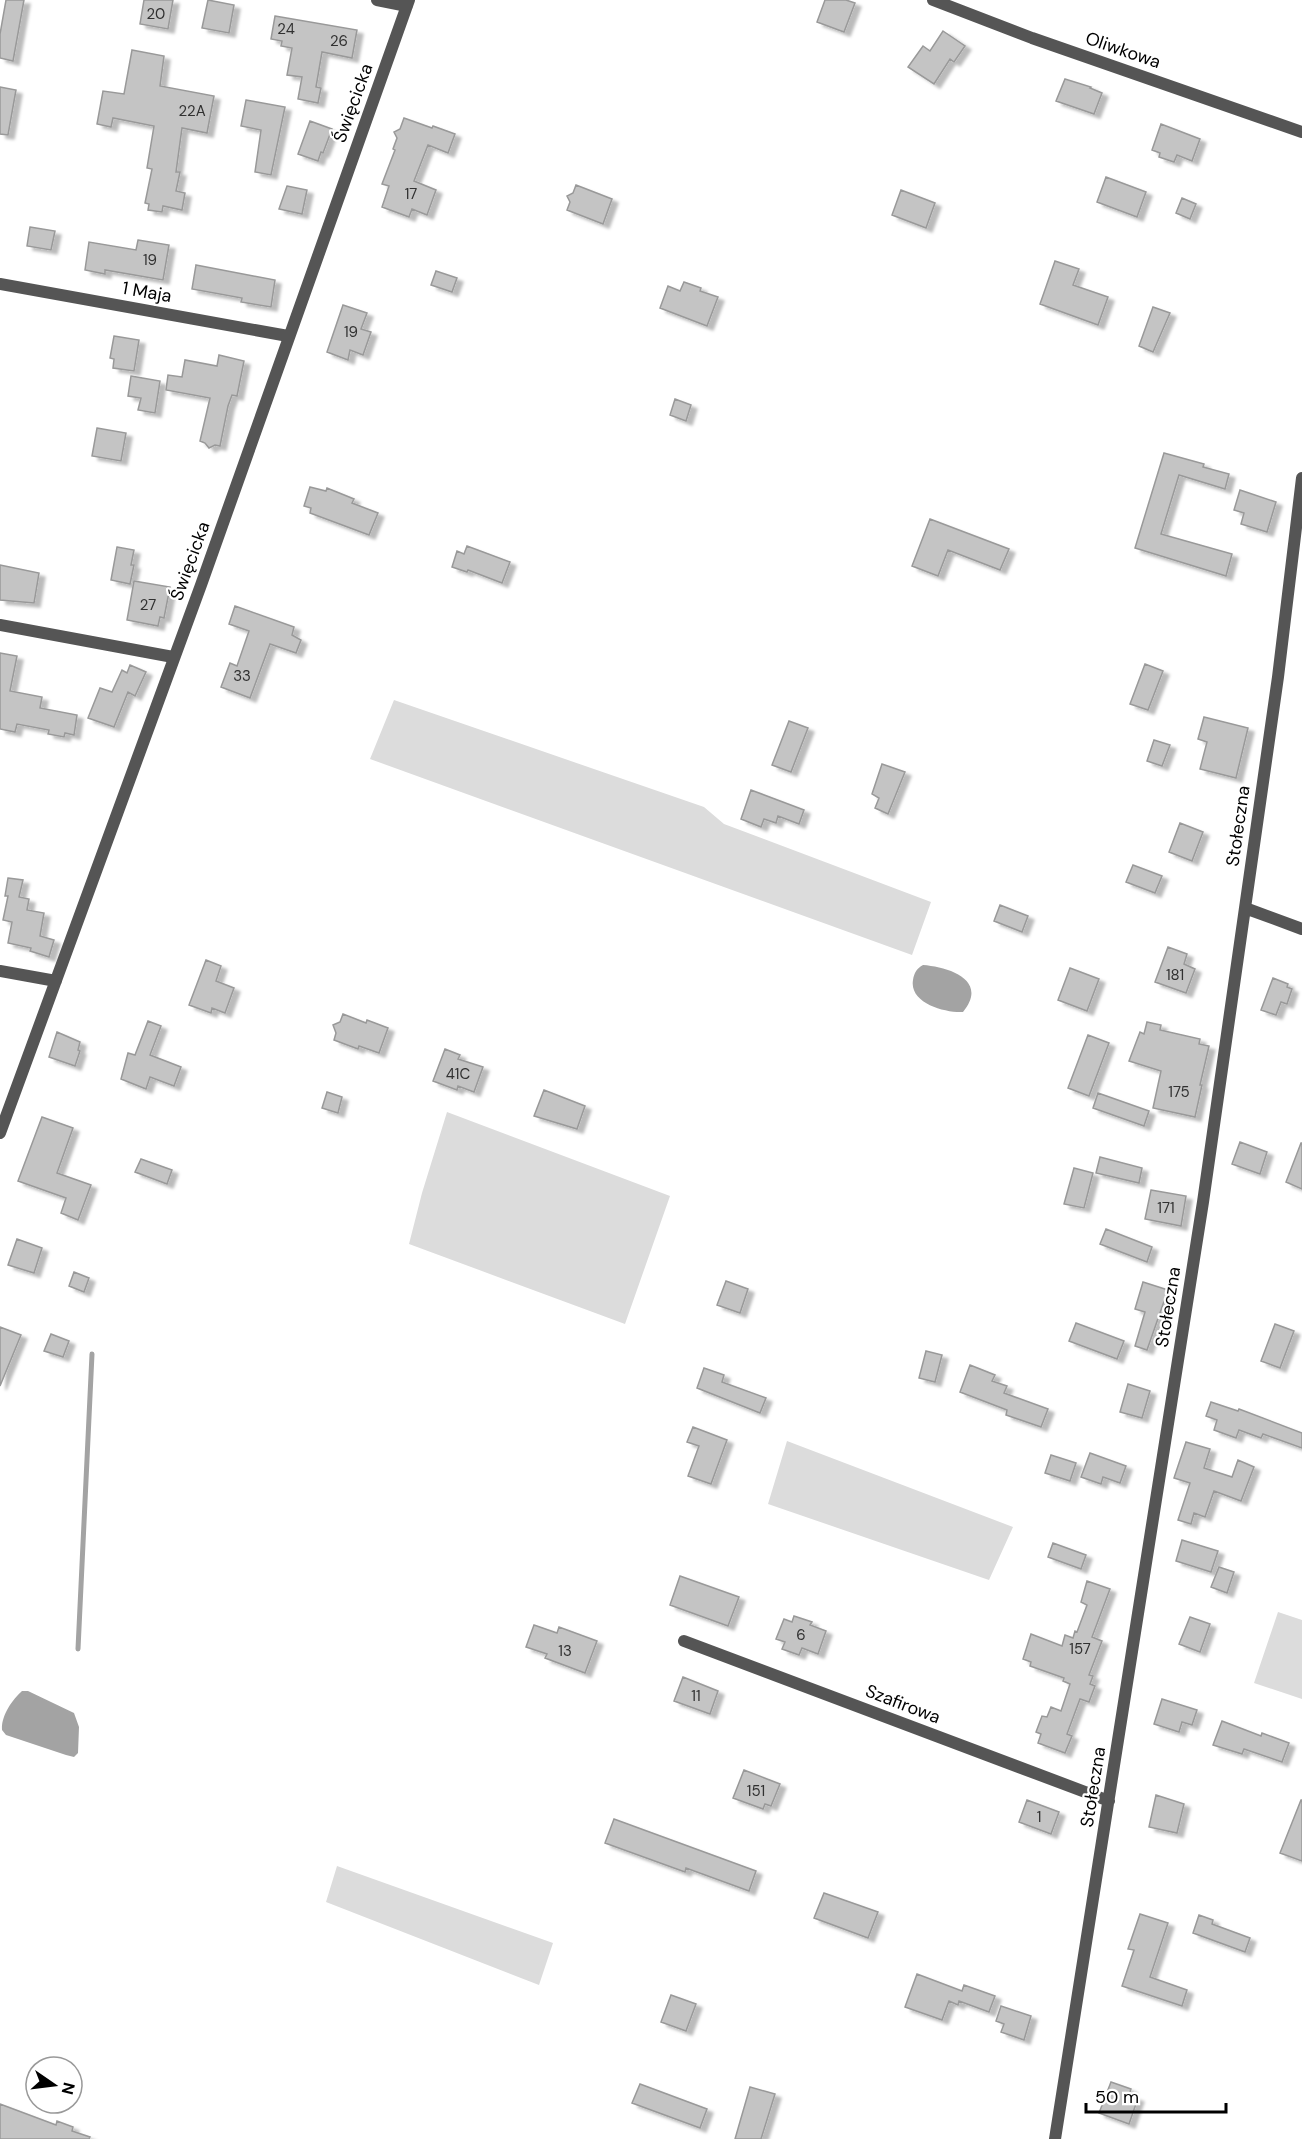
<svg xmlns="http://www.w3.org/2000/svg" width="1302" height="2139" font-family="'DM Sans',sans-serif">
<style>
.green{fill:#dcdcdc}
.water{fill:#a3a3a3}
.lines{fill:none;stroke-linecap:round;stroke-linejoin:round}
.stream{stroke:#a3a3a3;stroke-width:5}
.building{fill:#c4c4c4;stroke:#999;stroke-width:1.5;filter:url(#shadow)}
.street{stroke:#555;stroke-width:12}
.labels{text-anchor:middle;dominant-baseline:central;stroke-width:4.5;stroke-linejoin:round;paint-order:stroke}
.number-label{font-size:15px;fill:#313131}
.street-label{font-size:18px;fill:#000;stroke:#fff}
</style>
<defs>
<filter id="shadow"><feDropShadow dx="6" dy="4" stdDeviation="1.5" flood-color="#0004"/></filter>
</defs>
<rect width="100%" height="100%" fill="#fff"/>
<path class="green" d="M 394,700 L 704,807 L 724,824 L 931,902 L 912,955 L 370,759 Z
M 447,1112 L 670,1196 L 625,1324 L 409,1244 L 422,1193 Z
M 787,1441 L 1013,1527 L 989,1580 L 768,1504 Z
M 1278,1612 L 1302,1620 L 1302,1699 L 1254,1683 Z
M 337,1866 L 553,1943 L 539,1985 L 326,1902 Z"/>
<path class="water" d="M 923,965 C 949,967 989,980 963,1012 C 945,1013 909,1003 913,980 C 914,973 917,968 923,965 Z
M 22,1691 L 28,1691 L 74,1713 L 79,1727 L 78,1753 L 74,1757 L 66,1755 L 6,1735 L 2,1730 C 1,1716 12,1700 22,1691 Z"/>
<g class="lines">
<path class="stream" d="M 78,1649 L 92,1354"/>
</g>
<path class="building" d="M 6,0 L 24,0 L 13,61 L 0,58 L 0,34 Z
M 144,0 L 173,0 L 168,29 L 140,24 Z
M 208,0 L 234,5 L 229,33 L 202,28 Z
M 825,0 L 846,0 L 855,3 L 844,32 L 817,22 Z
M 275,16 L 357,30 L 352,58 L 322,52 L 316,87 L 321,88 L 318,103 L 298,99 L 302,77 L 287,75 L 292,48 L 281,46 L 282,41 L 271,39 Z
M 943,31 L 965,46 L 954,62 L 950,59 L 934,84 L 908,67 L 923,46 L 930,51 Z
M 132,50 L 164,56 L 160,86 L 214,96 L 207,133 L 182,128 L 176,172 L 180,172 L 176,191 L 185,193 L 182,210 L 163,206 L 162,212 L 148,210 L 149,204 L 145,203 L 152,169 L 147,168 L 154,126 L 113,118 L 111,127 L 97,124 L 103,91 L 124,94 Z
M 1065,79 L 1091,87 L 1090,88 L 1102,93 L 1094,114 L 1056,101 Z
M 0,87 L 16,90 L 8,135 L 0,134 Z
M 246,100 L 285,107 L 271,175 L 255,172 L 261,130 L 241,126 Z
M 404,118 L 432,128 L 433,126 L 455,134 L 448,153 L 428,145 L 414,181 L 436,190 L 427,215 L 412,209 L 409,217 L 382,207 L 389,186 L 382,184 L 395,150 L 393,149 L 397,138 L 394,132 L 400,129 Z
M 310,121 L 332,129 L 323,153 L 321,152 L 318,161 L 298,154 Z
M 1161,124 L 1200,139 L 1192,161 L 1177,155 L 1174,162 L 1159,157 L 1160,153 L 1152,150 Z
M 1106,177 L 1146,192 L 1137,217 L 1097,202 Z
M 576,185 L 612,199 L 603,224 L 567,210 L 570,202 L 567,196 L 573,193 Z
M 287,186 L 307,190 L 302,214 L 279,209 Z
M 901,190 L 935,203 L 926,228 L 892,215 Z
M 1182,198 L 1196,204 L 1190,219 L 1176,213 Z
M 30,227 L 55,231 L 51,250 L 27,246 Z
M 138,240 L 169,245 L 163,280 L 105,270 L 105,274 L 85,270 L 89,242 L 136,250 Z
M 1055,261 L 1079,269 L 1073,285 L 1108,297 L 1098,325 L 1040,304 Z
M 196,265 L 275,280 L 271,307 L 241,302 L 242,298 L 192,289 Z
M 436,271 L 457,278 L 452,292 L 431,285 Z
M 684,282 L 701,288 L 700,291 L 718,297 L 707,326 L 660,308 L 668,286 L 680,291 Z
M 343,305 L 367,313 L 361,329 L 371,332 L 363,355 L 350,350 L 348,360 L 327,352 Z
M 1153,307 L 1170,313 L 1153,352 L 1139,346 Z
M 114,336 L 139,340 L 134,371 L 113,368 L 114,359 L 110,358 Z
M 219,355 L 244,361 L 237,396 L 232,395 L 228,406 L 220,446 L 215,445 L 209,448 L 205,443 L 200,441 L 210,398 L 166,390 L 168,375 L 182,377 L 185,360 L 217,366 Z
M 131,376 L 160,381 L 155,413 L 138,410 L 141,398 L 128,396 Z
M 675,399 L 691,405 L 686,421 L 670,415 Z
M 97,428 L 126,433 L 121,461 L 92,456 Z
M 1164,453 L 1204,464 L 1203,467 L 1229,474 L 1225,489 L 1179,475 L 1161,534 L 1232,554 L 1226,576 L 1135,548 Z
M 310,487 L 326,491 L 327,488 L 354,499 L 352,503 L 378,513 L 369,535 L 310,513 L 311,508 L 304,506 Z
M 1240,490 L 1276,502 L 1267,532 L 1241,524 L 1244,513 L 1234,510 Z
M 930,519 L 1009,549 L 1000,570 L 948,550 L 938,576 L 912,566 Z
M 467,546 L 510,562 L 502,583 L 468,570 L 467,572 L 452,567 L 457,551 L 464,554 Z
M 117,547 L 134,550 L 131,565 L 134,565 L 130,584 L 111,580 Z
M 0,565 L 39,573 L 34,603 L 0,600 Z
M 134,581 L 170,587 L 164,618 L 160,617 L 158,626 L 127,620 Z
M 235,606 L 294,627 L 292,635 L 301,640 L 296,653 L 270,644 L 250,698 L 221,687 L 230,663 L 237,666 L 249,631 L 229,624 Z
M 0,653 L 17,656 L 10,691 L 42,697 L 40,708 L 77,715 L 74,735 L 65,733 L 64,737 L 48,734 L 49,730 L 17,724 L 15,732 L 0,729 Z
M 1145,664 L 1163,671 L 1148,710 L 1130,704 Z
M 130,665 L 146,672 L 135,696 L 128,692 L 114,727 L 88,718 L 100,688 L 112,692 L 122,670 L 127,673 Z
M 1204,717 L 1248,728 L 1236,778 L 1200,769 L 1207,742 L 1198,739 Z
M 789,721 L 808,728 L 791,772 L 772,765 Z
M 1154,740 L 1170,745 L 1162,766 L 1147,761 Z
M 882,764 L 905,772 L 888,814 L 875,808 L 879,798 L 872,794 Z
M 751,790 L 804,810 L 799,824 L 778,816 L 776,823 L 764,819 L 761,827 L 741,819 Z
M 1180,823 L 1203,832 L 1192,861 L 1169,852 Z
M 1133,865 L 1162,876 L 1155,893 L 1126,882 Z
M 8,878 L 23,880 L 19,897 L 29,899 L 27,910 L 44,913 L 40,936 L 54,940 L 49,957 L 30,951 L 31,948 L 8,943 L 12,922 L 3,920 L 8,896 L 5,896 Z
M 1000,905 L 1028,916 L 1022,932 L 994,921 Z
M 1168,947 L 1187,954 L 1184,964 L 1195,969 L 1186,993 L 1155,982 Z
M 206,960 L 221,966 L 216,981 L 234,988 L 225,1013 L 212,1008 L 211,1013 L 189,1005 Z
M 1070,968 L 1099,979 L 1087,1011 L 1058,1000 Z
M 1273,978 L 1288,984 L 1287,987 L 1292,989 L 1287,1004 L 1281,1002 L 1276,1015 L 1261,1010 Z
M 343,1014 L 366,1023 L 367,1020 L 388,1028 L 379,1053 L 359,1046 L 358,1049 L 334,1040 L 336,1033 L 333,1025 L 340,1022 Z
M 148,1021 L 161,1026 L 150,1055 L 181,1067 L 174,1086 L 150,1077 L 146,1089 L 121,1079 L 128,1053 L 135,1055 Z
M 1147,1022 L 1161,1025 L 1160,1030 L 1200,1039 L 1199,1044 L 1209,1046 L 1200,1085 L 1202,1085 L 1195,1117 L 1153,1108 L 1161,1071 L 1129,1061 L 1140,1032 L 1144,1034 Z
M 57,1032 L 80,1042 L 78,1050 L 80,1051 L 75,1066 L 49,1057 Z
M 1088,1035 L 1109,1043 L 1089,1096 L 1068,1088 Z
M 445,1049 L 460,1055 L 458,1059 L 483,1067 L 474,1092 L 458,1086 L 457,1090 L 433,1081 Z
M 544,1090 L 585,1106 L 577,1129 L 534,1116 Z
M 327,1092 L 342,1097 L 338,1113 L 322,1108 Z
M 1098,1093 L 1149,1111 L 1144,1126 L 1093,1108 Z
M 42,1117 L 73,1128 L 57,1173 L 91,1185 L 78,1220 L 61,1213 L 66,1198 L 18,1181 Z
M 1240,1142 L 1267,1152 L 1260,1174 L 1232,1164 Z
M 1301,1143 L 1302,1143 L 1302,1189 L 1286,1182 Z
M 1100,1157 L 1142,1168 L 1139,1183 L 1096,1173 Z
M 141,1159 L 172,1170 L 167,1184 L 135,1172 Z
M 1074,1168 L 1093,1173 L 1084,1208 L 1064,1204 Z
M 1151,1190 L 1186,1196 L 1181,1226 L 1145,1219 Z
M 1106,1229 L 1152,1247 L 1147,1262 L 1100,1244 Z
M 17,1239 L 42,1248 L 34,1273 L 8,1265 Z
M 74,1272 L 89,1278 L 84,1292 L 69,1286 Z
M 726,1281 L 748,1289 L 740,1313 L 717,1305 Z
M 1143,1282 L 1168,1290 L 1147,1350 L 1135,1346 L 1145,1312 L 1135,1309 Z
M 1076,1323 L 1124,1341 L 1117,1359 L 1069,1341 Z
M 1275,1324 L 1294,1331 L 1280,1368 L 1261,1361 Z
M 0,1327 L 21,1335 L 0,1386 Z
M 51,1334 L 69,1341 L 63,1357 L 44,1351 Z
M 926,1351 L 942,1355 L 935,1382 L 919,1378 Z
M 970,1365 L 995,1375 L 992,1381 L 1007,1386 L 1004,1393 L 1048,1409 L 1041,1427 L 1006,1415 L 1007,1410 L 960,1392 Z
M 704,1368 L 724,1375 L 722,1382 L 766,1398 L 760,1413 L 697,1388 Z
M 1128,1384 L 1150,1391 L 1142,1418 L 1120,1412 Z
M 1211,1402 L 1238,1411 L 1239,1409 L 1302,1433 L 1302,1448 L 1263,1434 L 1261,1438 L 1239,1430 L 1236,1438 L 1214,1430 L 1217,1420 L 1206,1416 Z
M 693,1427 L 727,1440 L 711,1484 L 688,1476 L 699,1446 L 687,1442 Z
M 1186,1442 L 1210,1449 L 1204,1468 L 1232,1477 L 1238,1460 L 1254,1467 L 1241,1501 L 1214,1491 L 1205,1517 L 1194,1513 L 1191,1524 L 1178,1520 L 1190,1483 L 1174,1478 Z
M 1090,1453 L 1126,1466 L 1120,1483 L 1103,1477 L 1101,1484 L 1081,1477 Z
M 1051,1455 L 1076,1463 L 1070,1481 L 1045,1473 Z
M 1182,1540 L 1218,1551 L 1211,1572 L 1176,1561 Z
M 1053,1543 L 1086,1555 L 1081,1569 L 1048,1557 Z
M 1219,1567 L 1234,1572 L 1227,1593 L 1211,1587 Z
M 680,1576 L 739,1597 L 728,1626 L 670,1605 Z
M 1087,1581 L 1110,1589 L 1092,1637 L 1102,1641 L 1089,1675 L 1093,1676 L 1090,1684 L 1095,1686 L 1089,1702 L 1080,1699 L 1067,1734 L 1072,1736 L 1065,1753 L 1038,1743 L 1041,1734 L 1036,1732 L 1042,1716 L 1047,1717 L 1051,1707 L 1061,1711 L 1070,1684 L 1063,1681 L 1064,1678 L 1030,1666 L 1031,1662 L 1023,1659 L 1031,1634 L 1062,1646 L 1065,1635 L 1073,1638 L 1075,1631 L 1077,1632 L 1087,1605 L 1081,1602 Z
M 794,1616 L 812,1622 L 810,1625 L 826,1631 L 818,1654 L 802,1648 L 799,1655 L 782,1649 L 785,1642 L 776,1639 L 784,1619 L 792,1622 Z
M 1190,1617 L 1210,1624 L 1200,1652 L 1179,1644 Z
M 534,1625 L 557,1633 L 559,1627 L 597,1641 L 585,1673 L 545,1658 L 547,1654 L 526,1647 Z
M 683,1677 L 718,1691 L 710,1714 L 674,1701 Z
M 1162,1699 L 1197,1710 L 1192,1725 L 1182,1722 L 1179,1732 L 1154,1724 Z
M 1222,1721 L 1261,1736 L 1262,1733 L 1289,1743 L 1282,1762 L 1244,1749 L 1242,1754 L 1213,1745 Z
M 744,1770 L 780,1784 L 771,1806 L 765,1804 L 763,1809 L 733,1798 Z
M 1156,1795 L 1184,1804 L 1177,1833 L 1149,1827 Z
M 1027,1800 L 1059,1812 L 1051,1834 L 1019,1822 Z
M 1301,1800 L 1302,1800 L 1302,1861 L 1280,1853 Z
M 614,1819 L 756,1871 L 749,1891 L 686,1868 L 685,1872 L 605,1843 Z
M 824,1893 L 878,1912 L 868,1938 L 814,1918 Z
M 1140,1914 L 1168,1923 L 1150,1977 L 1187,1990 L 1182,2006 L 1122,1986 L 1134,1950 L 1128,1949 Z
M 1199,1915 L 1213,1920 L 1212,1924 L 1250,1938 L 1245,1952 L 1193,1933 Z
M 917,1974 L 962,1991 L 964,1985 L 995,1996 L 989,2012 L 959,2001 L 958,2005 L 949,2001 L 942,2020 L 905,2007 Z
M 671,1995 L 696,2004 L 686,2031 L 661,2022 Z
M 1001,2006 L 1031,2016 L 1024,2040 L 1001,2032 L 1004,2024 L 996,2021 Z
M 1111,2082 L 1131,2089 L 1129,2095 L 1138,2098 L 1129,2124 L 1099,2113 Z
M 640,2084 L 707,2109 L 700,2128 L 632,2103 Z
M 750,2087 L 775,2094 L 761,2139 L 735,2139 Z
M 0,2104 L 56,2125 L 57,2121 L 73,2127 L 72,2131 L 90,2137 L 89,2139 L 0,2139 Z"/>
<g class="lines">
<path class="street" d="M 377,0 L 407,6
M 933,0 L 1032,38 L 1302,132
M 0,284 L 288,336
M 0,625 L 173,657
M 1245,908 L 1302,929
M 0,971 L 56,981
M 0,1133 L 201,585 L 409,0
M 684,1641 L 1109,1801
M 1055,2139 L 1203,1202 L 1278,677 L 1302,478"/>
</g>
<g class="labels">
<g class="number-label">
<text x="156" y="14">20</text>
<text x="286" y="29">24</text>
<text x="339" y="41">26</text>
<text x="192" y="111">22A</text>
<text x="411" y="194">17</text>
<text x="150" y="260">19</text>
<text x="351" y="332">19</text>
<text x="148" y="605">27</text>
<text x="242" y="676">33</text>
<text x="1175" y="975">181</text>
<text x="458" y="1074">41C</text>
<text x="1179" y="1092">175</text>
<text x="1166" y="1208">171</text>
<text x="801" y="1635">6</text>
<text x="1080" y="1649">157</text>
<text x="565" y="1651">13</text>
<text x="696" y="1696">11</text>
<text x="756" y="1791">151</text>
<text x="1039" y="1817">1</text>
</g>
<g class="street-label">
<text transform="translate(1123 50) rotate(19)">Oliwkowa</text>
<text transform="translate(353 103) rotate(-70)">Święcicka</text>
<text transform="translate(147 292) rotate(10)">1 Maja</text>
<text transform="translate(190 561) rotate(-70)">Święcicka</text>
<text transform="translate(1238 826) rotate(-82)">Stołeczna</text>
<text transform="translate(1168 1307) rotate(-81)">Stołeczna</text>
<text transform="translate(903 1704) rotate(21)">Szafirowa</text>
<text transform="translate(1093 1787) rotate(-81)">Stołeczna</text>
</g>
</g>
<g transform="translate(54 2085) rotate(104)"><circle r="28" fill="#ffffff" stroke="#999999" stroke-width="1.5"/>
<path d="M0-4.5L10 22L0 15L-10 22Z" fill="#000000"/>
<text y="-9" font-size="16" font-weight="bold" text-anchor="middle" fill="#000000">N</text>
</g>
<path d="M1086 2103v9h140v-9" fill="none" stroke="#000000" stroke-width="3"/>
<text x="1095" y="2103" font-size="18" fill="#000000" stroke="#ffffff" stroke-width="4.5" paint-order="stroke">50 m</text>
</svg>
